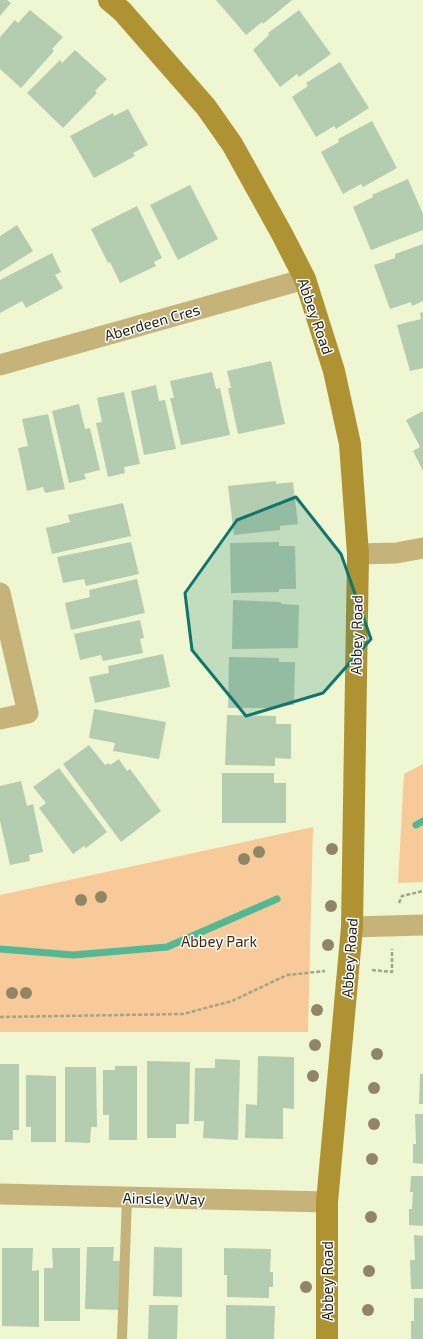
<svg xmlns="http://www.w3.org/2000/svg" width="423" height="1339" font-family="'Exo 2',sans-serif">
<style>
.green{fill:#f8c999}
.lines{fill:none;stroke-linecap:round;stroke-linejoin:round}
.stream{stroke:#51b993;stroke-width:7}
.building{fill:#b4cdb0}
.path{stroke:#a0a68a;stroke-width:2.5;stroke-dasharray:4 2;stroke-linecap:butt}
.lane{stroke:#c6b37a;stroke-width:10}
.street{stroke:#c6b37a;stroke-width:21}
.secondary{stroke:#af9333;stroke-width:22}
.tree{fill:#908665}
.marked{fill:#0f766e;fill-opacity:0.2;stroke:#0f766e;stroke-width:3;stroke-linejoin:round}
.labels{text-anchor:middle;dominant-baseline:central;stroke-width:3;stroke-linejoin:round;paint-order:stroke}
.street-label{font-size:15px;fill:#1d1f12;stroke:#fff}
.park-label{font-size:15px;fill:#432a0c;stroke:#fff}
</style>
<rect width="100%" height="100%" fill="#eff7d2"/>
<path class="green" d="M 423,764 L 423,882 L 398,883 L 404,774 Z
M 313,827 L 308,1032 L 0,1032 L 0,895 Z"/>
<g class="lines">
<path class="stream" d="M 416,825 L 423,821
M 0,949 L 73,955 L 167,947 L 277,899"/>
</g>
<path class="building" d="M 0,0 L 7,0 L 11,3 L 0,16 Z
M 216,0 L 292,0 L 263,24 L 262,22 L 246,35 Z
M 30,10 L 63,37 L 52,49 L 54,51 L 21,88 L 0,69 L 0,37 L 15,20 L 18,23 Z
M 299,10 L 331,54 L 299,77 L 297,74 L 280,87 L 253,50 L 269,35 L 268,33 Z
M 75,50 L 107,79 L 95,91 L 97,93 L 63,128 L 27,93 L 60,60 L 62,63 Z
M 340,62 L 369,108 L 336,129 L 334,126 L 316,137 L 292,97 L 308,86 L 306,83 Z
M 128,109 L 148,145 L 133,153 L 135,156 L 94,178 L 70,136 L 113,113 L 114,116 Z
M 372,121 L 397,168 L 363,187 L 361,184 L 343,194 L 321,152 L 339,142 L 338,139 Z
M 408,179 L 423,214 L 423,230 L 371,250 L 353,207 L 373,197 L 372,195 Z
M 190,185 L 218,239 L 178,260 L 150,205 Z
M 137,206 L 162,258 L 154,262 L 156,266 L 120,283 L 110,262 L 108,263 L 91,229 Z
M 17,225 L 33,251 L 0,272 L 0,236 Z
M 423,244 L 423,301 L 412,306 L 411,302 L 390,309 L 374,265 L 395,258 L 395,254 Z
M 52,253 L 61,272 L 55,275 L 63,288 L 26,308 L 22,301 L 0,313 L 0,280 Z
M 423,312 L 423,368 L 410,371 L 397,325 L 421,319 L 420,313 Z
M 271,361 L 285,424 L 238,434 L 228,388 L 231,388 L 227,371 Z
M 212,372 L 216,389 L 220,388 L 230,435 L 181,445 L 170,398 L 174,398 L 170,381 Z
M 156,385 L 159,401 L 165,400 L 176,449 L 144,455 L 131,391 Z
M 124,392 L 140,464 L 124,467 L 125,473 L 108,477 L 96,423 L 102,422 L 97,398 Z
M 79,404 L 85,429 L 90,428 L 100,470 L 84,474 L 86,479 L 69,483 L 52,411 Z
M 423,411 L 423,471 L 413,451 L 420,447 L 406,420 Z
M 48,414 L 65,489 L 45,493 L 43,487 L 27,491 L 18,448 L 28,446 L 22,419 Z
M 276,481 L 276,484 L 293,482 L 298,524 L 280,526 L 280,530 L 234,535 L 228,486 Z
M 123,503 L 131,536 L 52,554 L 46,528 L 70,522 L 68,515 Z
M 131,542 L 139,574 L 86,586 L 84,579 L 63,583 L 57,557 Z
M 279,542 L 279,546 L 295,546 L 296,589 L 279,589 L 279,592 L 231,593 L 230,543 Z
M 137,579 L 145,613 L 71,630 L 65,603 L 90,597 L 89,590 Z
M 233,600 L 281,602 L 281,604 L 299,605 L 298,648 L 232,649 Z
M 140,620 L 144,638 L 140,639 L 143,653 L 103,661 L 101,655 L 80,660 L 74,634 Z
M 163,654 L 170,687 L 95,703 L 89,677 L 109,673 L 108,666 Z
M 229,657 L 279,658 L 279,662 L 295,662 L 294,705 L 276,706 L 277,708 L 228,708 Z
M 94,709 L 166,722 L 159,759 L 113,751 L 115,743 L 89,738 Z
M 227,715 L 276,716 L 276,724 L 291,724 L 291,759 L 275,758 L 275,766 L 225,765 Z
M 89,745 L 105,765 L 109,763 L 110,765 L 119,759 L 127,771 L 130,769 L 161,811 L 121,842 L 63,764 Z
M 59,768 L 107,832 L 86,848 L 84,846 L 73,854 L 39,808 L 46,803 L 33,787 Z
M 222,773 L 274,773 L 274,783 L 286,783 L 286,823 L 222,823 Z
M 21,781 L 27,806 L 33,804 L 43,852 L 29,855 L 30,861 L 10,865 L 0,821 L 0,786 Z
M 258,1056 L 294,1057 L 294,1109 L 283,1108 L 283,1139 L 245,1138 L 246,1104 L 257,1105 Z
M 215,1059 L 240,1060 L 238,1140 L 203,1138 L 204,1121 L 194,1121 L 195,1068 L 215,1068 Z
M 147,1061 L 190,1062 L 189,1124 L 176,1124 L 176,1138 L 147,1138 Z
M 0,1064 L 19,1064 L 19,1130 L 13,1130 L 13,1140 L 0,1140 Z
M 115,1066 L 137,1066 L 137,1140 L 109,1140 L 109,1115 L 103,1115 L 103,1070 L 115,1070 Z
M 65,1067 L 96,1067 L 97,1127 L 91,1127 L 90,1143 L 65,1142 Z
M 420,1074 L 423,1074 L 423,1104 L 419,1104 Z
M 26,1075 L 56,1076 L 56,1142 L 31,1142 L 31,1127 L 26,1127 Z
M 415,1114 L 423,1114 L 423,1164 L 413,1163 L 413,1144 L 416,1144 Z
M 411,1176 L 423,1176 L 423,1226 L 409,1225 L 409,1209 L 412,1209 L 413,1192 L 410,1192 Z
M 414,1235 L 423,1236 L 423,1289 L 411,1289 L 410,1260 L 415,1260 Z
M 87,1247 L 114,1247 L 113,1261 L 121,1261 L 120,1310 L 85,1309 Z
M 154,1247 L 182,1248 L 182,1297 L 153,1296 Z
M 2,1248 L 33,1248 L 32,1271 L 39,1270 L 39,1327 L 2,1326 Z
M 52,1248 L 80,1248 L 80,1321 L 44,1321 L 44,1268 L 53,1268 Z
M 224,1248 L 271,1249 L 270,1272 L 273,1272 L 273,1287 L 269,1287 L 269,1298 L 227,1297 L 227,1275 L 224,1275 Z
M 414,1298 L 423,1298 L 423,1339 L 411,1339 L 411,1321 L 414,1321 Z
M 149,1305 L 178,1305 L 177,1339 L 148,1339 Z
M 226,1305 L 275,1306 L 274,1339 L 226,1339 Z"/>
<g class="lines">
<path class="path" d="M 399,903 L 402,896 L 423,891
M 372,970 L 392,972 L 392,949
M 0,1017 L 183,1014 L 232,1001 L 287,975 L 325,971"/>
<path class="lane" d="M 122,1339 L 127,1197"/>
<path class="street" d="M 0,365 L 305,279
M 358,554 L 396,553 L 423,548
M 0,593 L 28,713 L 0,719
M 352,927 L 423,925
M 0,1194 L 327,1202"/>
<path class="secondary" d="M 109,0 L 122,11 L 206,107 L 232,144 L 282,234 L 305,279 L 334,371 L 350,444 L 358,554 L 352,927 L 327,1202 L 327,1339"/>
</g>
<g class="tree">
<circle cx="332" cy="849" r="6"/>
<circle cx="259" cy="852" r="6"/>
<circle cx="244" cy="859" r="6"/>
<circle cx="101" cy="897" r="6"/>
<circle cx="81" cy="900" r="6"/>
<circle cx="331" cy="906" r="6"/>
<circle cx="328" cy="945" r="6"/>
<circle cx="12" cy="993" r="6"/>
<circle cx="26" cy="993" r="6"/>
<circle cx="317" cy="1010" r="6"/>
<circle cx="315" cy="1045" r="6"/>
<circle cx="377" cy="1054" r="6"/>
<circle cx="313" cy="1076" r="6"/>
<circle cx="374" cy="1088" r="6"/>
<circle cx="374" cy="1124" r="6"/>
<circle cx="372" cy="1159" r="6"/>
<circle cx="371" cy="1217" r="6"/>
<circle cx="369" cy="1271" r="6"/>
<circle cx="306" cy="1287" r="6"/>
<circle cx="368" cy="1310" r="6"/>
</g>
<path class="marked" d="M 296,497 L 341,554 L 371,639 L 323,693 L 246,716 L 192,650 L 185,593 L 237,520 Z"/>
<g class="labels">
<g class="street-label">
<text transform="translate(316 316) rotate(71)">Abbey Road</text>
<text transform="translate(152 322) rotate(-16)">Aberdeen Cres</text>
<text transform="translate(356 635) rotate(-89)">Abbey Road</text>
<text transform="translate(349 958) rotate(-86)">Abbey Road</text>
<text transform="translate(164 1198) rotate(1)">Ainsley Way</text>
<text transform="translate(327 1281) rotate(-90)">Abbey Road</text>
</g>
<g class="park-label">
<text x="219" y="941">Abbey Park</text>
</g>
</g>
</svg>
